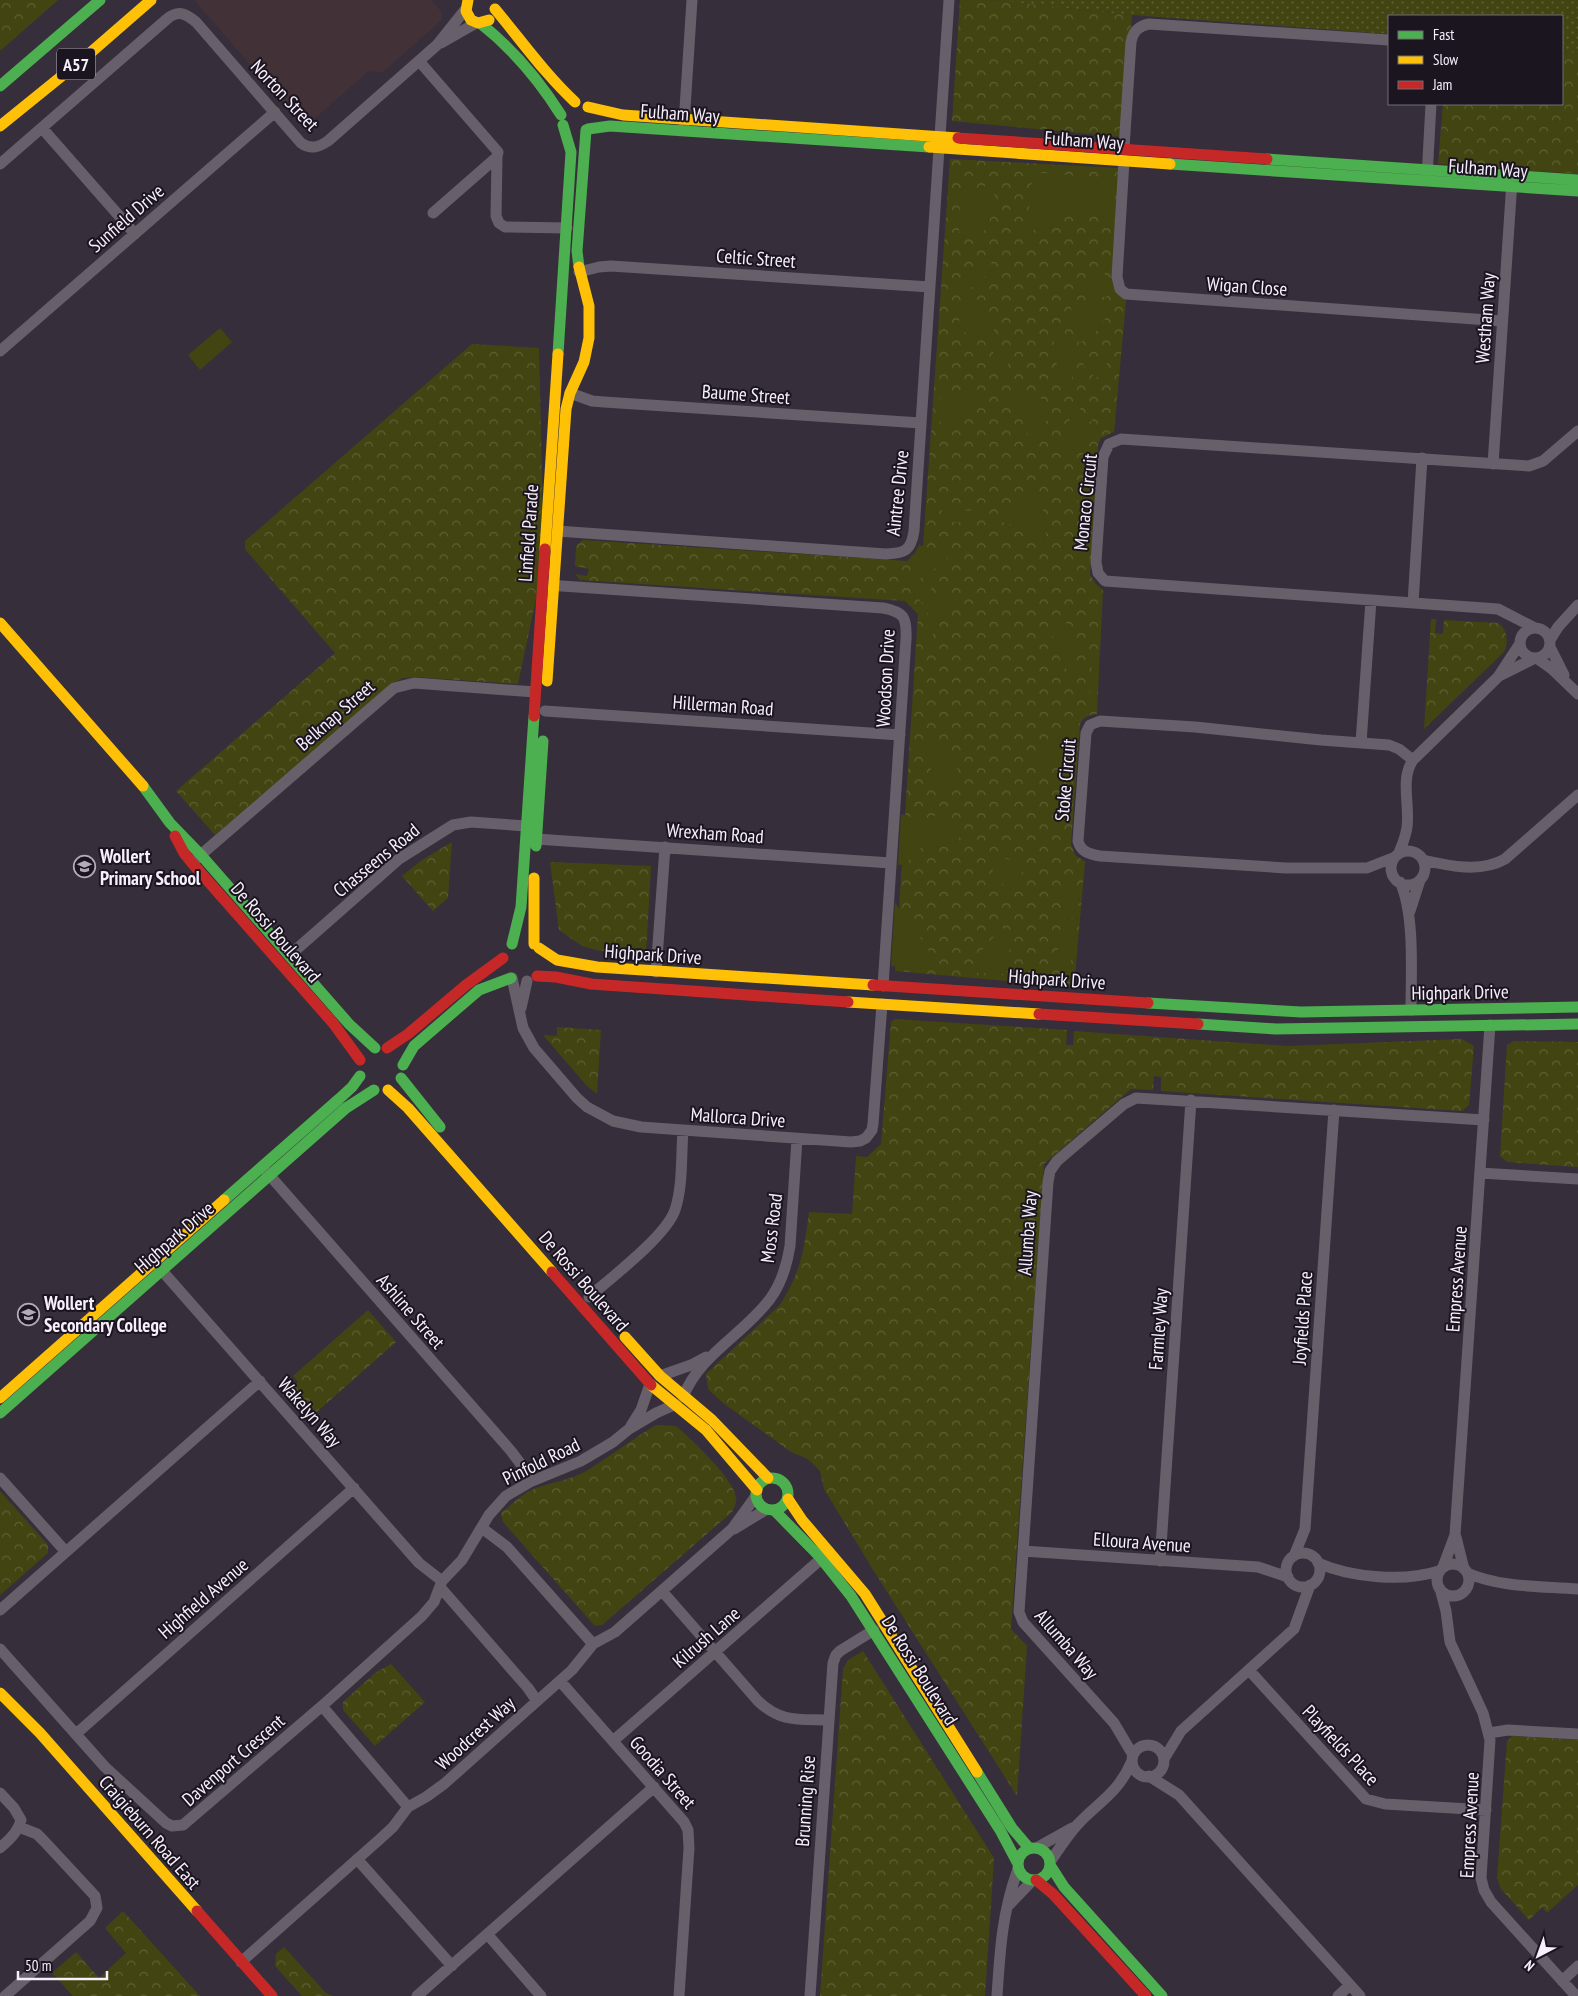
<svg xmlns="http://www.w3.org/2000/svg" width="1578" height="1996" font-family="'PT Sans Narrow',sans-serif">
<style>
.commercial{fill:#423137}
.grass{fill:url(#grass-dots)}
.park{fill:url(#park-crowns)}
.garden{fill:#424511}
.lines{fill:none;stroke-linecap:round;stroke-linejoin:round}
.street{stroke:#67606a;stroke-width:11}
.fast{stroke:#4caf50;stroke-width:11}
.slow{stroke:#ffc107;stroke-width:11}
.jam{stroke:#c62828;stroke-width:11}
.labels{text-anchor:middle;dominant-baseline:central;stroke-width:4;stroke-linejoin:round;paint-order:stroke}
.shield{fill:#1b151f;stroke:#b6aeba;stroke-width:1}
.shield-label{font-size:18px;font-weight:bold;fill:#f8effd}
.street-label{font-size:19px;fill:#f8effd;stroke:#1b151f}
.poi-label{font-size:19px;font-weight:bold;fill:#f8effd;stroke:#1b151f;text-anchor:start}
</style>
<defs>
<pattern id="grass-dots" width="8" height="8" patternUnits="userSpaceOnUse" patternTransform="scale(1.25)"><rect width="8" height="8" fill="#424511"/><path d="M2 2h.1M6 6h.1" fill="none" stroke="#5e6035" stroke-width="1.8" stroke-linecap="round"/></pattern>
<pattern id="park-crowns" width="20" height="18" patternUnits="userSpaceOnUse" patternTransform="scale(1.25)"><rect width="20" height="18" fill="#424511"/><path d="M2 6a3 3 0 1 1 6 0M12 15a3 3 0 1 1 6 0" fill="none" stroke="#5e6035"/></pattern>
</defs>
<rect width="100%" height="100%" fill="#362e3a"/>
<path class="commercial" d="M 194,0 L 431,0 L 442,12 L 442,20 L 382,73 L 369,71 L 312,121 L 299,121 Z"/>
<path class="grass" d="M 990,0 L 1578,0 L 1578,53 L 1562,52 L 1562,16 L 1389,16 L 1389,34 L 1132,15 Z"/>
<path class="park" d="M 0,0 L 58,0 L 0,51 Z
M 960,0 L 990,0 L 1132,15 L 1121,137 L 952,121 Z
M 1562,52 L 1578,53 L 1578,174 L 1438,164 L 1443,104 L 1562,104 Z
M 950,159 L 1120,168 L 1112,281 L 1126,301 L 1114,432 L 1101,438 L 1098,444 L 1090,575 L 1096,584 L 1103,590 L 1097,714 C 1089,715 1084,716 1080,724 L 1071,844 L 1075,855 L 1085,862 L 1074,987 L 895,971 L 918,614 L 905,601 L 580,580 L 575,574 L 587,576 L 589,569 L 575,566 L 576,546 L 583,540 L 907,561 L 923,546 Z
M 472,344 L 539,348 L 544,561 L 518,684 L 415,677 L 403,678 L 393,683 L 215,835 L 176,791 L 335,653 L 245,549 L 245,541 Z
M 1431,619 L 1436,619 L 1435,633 L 1443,634 L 1444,620 L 1498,623 C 1507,628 1509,643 1504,652 L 1424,729 Z
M 452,842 L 448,898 L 433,911 L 402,876 L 422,860 Z
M 550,862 L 651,866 L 646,955 L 600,951 L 582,946 L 559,930 Z
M 895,1019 L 1067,1030 L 1066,1045 L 1073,1045 L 1074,1031 L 1287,1046 L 1462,1039 L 1474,1046 L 1469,1105 L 1462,1111 L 1161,1091 L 1161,1077 L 1154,1076 L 1153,1090 L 1131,1089 L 1044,1164 L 1011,1629 L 1027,1646 L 1017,1796 L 875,1573 L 824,1489 L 820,1471 L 808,1459 L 791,1452 L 723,1403 L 708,1389 L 706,1374 L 779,1306 C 801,1273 804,1250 809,1212 L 852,1214 L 856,1156 L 867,1157 L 881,1144 L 891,1022 Z
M 557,1027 L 601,1030 L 597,1094 L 587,1086 L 543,1035 L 557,1036 Z
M 1514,1041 L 1578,1042 L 1578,1167 L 1507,1162 L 1500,1156 L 1507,1045 Z
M 368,1310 L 396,1342 L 310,1418 L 287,1391 L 298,1382 L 293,1376 Z
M 656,1425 L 676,1426 C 691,1439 734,1479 736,1497 C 737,1502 734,1508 732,1512 L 602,1625 L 595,1626 L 503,1522 L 501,1513 C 512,1504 523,1493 536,1488 C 553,1482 571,1480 588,1470 C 611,1456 632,1439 656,1425 Z
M 0,1491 L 48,1545 L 48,1553 L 0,1595 Z
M 863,1651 L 994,1858 L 985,1996 L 820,1996 L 843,1669 L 848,1660 Z
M 391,1664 L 425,1702 L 375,1746 L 343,1710 L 343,1702 L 375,1673 Z
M 1513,1736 L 1578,1740 L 1578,1885 L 1547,1913 L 1542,1907 L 1529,1920 L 1501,1889 L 1497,1878 L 1507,1741 Z
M 123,1911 L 200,1996 L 73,1996 L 52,1973 L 76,1952 L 99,1978 L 126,1953 L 105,1928 Z
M 284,1947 L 326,1993 L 333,1996 L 302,1996 L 275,1966 L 276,1954 Z"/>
<path class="garden" d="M 1041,173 L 1116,179 L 1114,219 C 1109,217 1104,214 1099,213 C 1073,208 1042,224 1021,238 L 1013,235 L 1015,229 L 1030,215 L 1028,191 L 1032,183 Z
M 990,185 L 995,197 L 990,207 L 990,220 L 987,228 L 980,235 L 970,239 L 964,237 L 959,231 L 960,203 L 963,195 L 970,190 Z
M 994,255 C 987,279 983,284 960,292 L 960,278 L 983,258 Z
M 1105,273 L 1104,279 L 1108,280 L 1108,295 L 1106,297 L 1081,295 L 1078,293 L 1097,274 Z
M 1067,296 L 1092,305 L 1112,309 L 1095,333 L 1079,343 L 1078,328 Z
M 977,300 L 982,304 L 997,337 L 996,342 L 961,331 C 958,325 959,310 965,305 C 968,303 973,301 977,300 Z
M 1057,324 L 1064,327 C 1067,339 1062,351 1053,358 L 1049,354 L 1054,343 L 1054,327 Z
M 220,328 L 232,342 L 200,370 L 188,355 Z
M 1075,345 L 1071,392 C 1054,383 1047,373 1062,357 C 1066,352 1070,348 1075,345 Z
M 995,346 L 1008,350 L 1011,355 L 1007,366 L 998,376 L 994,372 L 993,348 Z
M 1089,358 L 1104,359 L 1107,363 L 1105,370 L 1096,378 L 1085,368 L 1083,364 L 1086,359 Z
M 971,388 L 978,390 L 985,395 L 983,401 L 960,413 L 947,425 L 943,424 L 936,419 C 936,391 948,393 971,388 Z
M 1014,393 C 1060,398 1052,406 1038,443 L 1031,444 L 1028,441 L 1027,418 L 1020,410 L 1008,405 L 1006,399 L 1009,394 Z
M 1074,401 L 1076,401 L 1081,410 L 1093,421 L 1079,425 L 1067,431 Z
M 1090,426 L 1099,426 C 1091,443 1075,452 1057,453 C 1064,438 1072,429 1090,426 Z
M 1096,471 L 1092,530 L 1084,525 C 1083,518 1079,512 1078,505 C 1077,493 1083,473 1096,471 Z
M 1035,486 L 1037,487 L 1042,499 L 1046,538 L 1044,542 L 1023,527 L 1004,523 L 1002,520 Z
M 941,493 L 963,511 L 979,510 L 984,513 C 975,524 960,524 947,520 L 938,503 L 938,496 Z
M 919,545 L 941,551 L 953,551 L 943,563 L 912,584 L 912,563 L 910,557 L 915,553 Z
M 934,575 L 936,577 L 926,602 L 922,603 L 911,590 Z
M 933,593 L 953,597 L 954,601 L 941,617 L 929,643 L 923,642 L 926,620 Z
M 1055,616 C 1080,625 1074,651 1074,673 L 1071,675 L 1062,664 L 1048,623 L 1048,619 Z
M 1097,656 L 1099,656 L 1097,700 L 1094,701 L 1090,695 L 1092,663 Z
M 922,722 L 958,770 L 955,779 L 942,795 L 930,767 L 921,725 Z
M 1077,722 L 1079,722 L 1076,754 L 1064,756 L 1025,768 L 1023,767 L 1038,756 Z
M 942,810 L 961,837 C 950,843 937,837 926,843 C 917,849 909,866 898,865 L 901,814 C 918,819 928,824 942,810 Z
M 979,847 L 1004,858 L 1029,867 L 1020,874 L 1009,893 L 978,849 Z
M 1072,882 L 1076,883 L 1080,890 L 1077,918 L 1065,919 L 1062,915 C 1063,905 1062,887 1072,882 Z
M 895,902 L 911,928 L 928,946 L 930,969 L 891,966 Z
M 1000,924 L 1002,925 L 1010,953 L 1007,974 L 975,973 L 978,954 L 993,938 Z
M 1072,925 L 1076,929 L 1070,967 L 1066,968 C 1056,957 1055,939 1062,926 Z"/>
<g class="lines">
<path class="street" d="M 441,43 L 476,23
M 419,61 L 498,152 L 497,157 L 433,213
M 684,124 L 692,0
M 42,128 L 135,234
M 940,136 L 949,0
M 1124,148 L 1131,42 C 1133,32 1138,26 1149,24 L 1389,40
M 497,157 L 496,216 L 499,223 L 505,227 L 567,228
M 1124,161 L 1117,277 L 1120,289 L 1126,294 L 1502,321
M 0,164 L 167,19 C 178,10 185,13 196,22 L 301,143 C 311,150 319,147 328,141 L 437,45 L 465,10
M 1427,177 L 1431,104
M 579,272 L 599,267 L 611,266 L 930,287
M 0,351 L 275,112
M 570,393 L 592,401 L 604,402 L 921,423
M 1493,464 L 1512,181
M 557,531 L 886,554 C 905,553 911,551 914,531 L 939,148
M 547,585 L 883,608 C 904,612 907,617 906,639 L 883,986
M 1413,603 L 1422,458
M1520 643a15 15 0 1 1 30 0a15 15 0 1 1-30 0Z
M 1535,628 L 1498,609 L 1105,581 L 1098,573 L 1096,562 L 1103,457 L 1109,444 L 1121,439 L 1529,466 L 1543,461 L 1578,431
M 1550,640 L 1558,627 L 1578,605
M 1550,647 L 1564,675
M 1538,659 L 1552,669 L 1578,694
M 1501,675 L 1533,659
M 545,711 L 900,735
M 1361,743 L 1371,600
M 536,839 L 891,863
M1391 868a17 17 0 1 1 34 0a17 17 0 1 1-34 0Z
M 1399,853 C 1402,845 1406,836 1407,827 C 1410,804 1400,779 1413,760 L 1498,677 L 1519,645
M 1395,857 L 1367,868 L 1286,868 L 1100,856 C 1089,854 1081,852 1078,841 L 1086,733 L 1090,725 L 1100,721 L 1195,727 L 1321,740 L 1389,745 L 1399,749 L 1413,760
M 196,859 L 394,688 L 414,683 L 535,692
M 1423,860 C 1449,866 1481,873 1505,859 L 1578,795
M 1400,882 C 1415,914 1411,974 1411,1010
M 1410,911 L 1420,880
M 290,955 L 399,859 L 453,825 L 471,822 L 526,826
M 656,972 L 665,847
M 512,978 L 523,1028 L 534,1048 L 577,1098 L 587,1107 L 613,1121 L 641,1127 L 851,1142 L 860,1141 L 866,1138 L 872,1130 L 873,1124 L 882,1004
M 521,1008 L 527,981
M 265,1170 L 511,1451 L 523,1467 L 530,1482
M 1480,1173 L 1578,1179
M 157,1265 L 419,1563 L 442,1581
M 589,1297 C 611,1278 666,1236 675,1210 C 683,1186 681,1156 683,1130
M 660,1376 L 691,1365 L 706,1357
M 683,1397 C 700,1354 743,1335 770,1299 C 781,1284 787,1265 790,1246 L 797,1139
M 631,1426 L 641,1410 L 650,1384
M 0,1478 L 66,1552
M 482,1528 L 507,1547 L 593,1644
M 734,1529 L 767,1509
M 1456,1537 L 1464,1569
M 1023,1551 L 1258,1567 L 1288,1577
M1286 1570a17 17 0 1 1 34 0a17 17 0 1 1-34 0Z
M 1294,1556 L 1305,1529 L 1334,1110
M 1160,1561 L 1191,1100
M 1318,1563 C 1352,1578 1404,1582 1439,1571
M1437 1580a16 16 0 1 1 32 0a16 16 0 1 1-32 0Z
M 1443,1567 L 1455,1535 L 1490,1025
M 1467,1573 C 1502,1588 1541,1586 1578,1589
M 440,1587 L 528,1688 L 537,1701
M 662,1591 L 758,1701 C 781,1723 799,1719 828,1720
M 1441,1592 L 1446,1611 L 1450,1642 L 1483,1713 L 1490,1740 L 1481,1878 L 1484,1890 L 1491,1902 L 1576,1996
M 0,1610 L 260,1381
M 0,1649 L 105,1767 L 166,1823 L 172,1826 L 183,1825 L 322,1706 L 422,1616 L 434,1602 L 442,1581 L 462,1560 L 489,1515 L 506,1496 L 530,1482 L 581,1461 L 613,1442 L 629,1429 L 656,1413 L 674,1405
M 1249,1670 L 1366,1799 L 1385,1804 L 1486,1810
M 560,1681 L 684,1822 L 688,1830 L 689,1848 L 679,1996
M 322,1706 L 408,1807
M 1489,1733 L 1508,1730 L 1578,1734
M 76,1734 L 354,1488
M 613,1741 L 821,1559
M1132 1761a16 16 0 1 1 32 0a16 16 0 1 1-32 0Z
M 1133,1755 L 1114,1723 L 1023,1622 L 1019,1612 L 1048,1182 L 1050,1171 L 1057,1161 L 1124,1104 L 1136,1098 L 1484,1120
M 1164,1759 L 1181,1731 L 1294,1629 L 1310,1585
M 1149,1776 L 1179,1795 L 1360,1996
M 0,1793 L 14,1808 L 21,1820 C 18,1832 9,1840 0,1848
M 1038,1847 L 1072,1828
M 357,1859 L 452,1966
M 1050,1862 C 1059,1849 1067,1836 1078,1824 C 1100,1801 1119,1792 1132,1761
M 1007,1907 L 1033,1880
M 488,1935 L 541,1996
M 241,1962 L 380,1839 L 393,1827 L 408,1807 L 426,1797 L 444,1784 L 572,1670 L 593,1644 L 615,1632 L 732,1529 L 756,1496
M 1562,1981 L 1578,1966
M 5,1996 L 90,1921 L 97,1908 L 95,1896 L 44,1841 L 37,1834 L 19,1827
M 417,1996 L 654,1787
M 810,1996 L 833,1663 L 836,1655 L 840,1651 L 874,1630
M 997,1996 C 1000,1950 1002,1913 1018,1869
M 1338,1996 L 1350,1985"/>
<path class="fast" d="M 480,23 C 513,49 539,80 561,115
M 0,86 L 100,0
M 588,129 L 610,126 L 929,147
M 1267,159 L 1578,180
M 1170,164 L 1578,191
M 579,267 L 577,251 L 586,130
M 558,354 L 571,152 L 563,125
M 143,786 L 170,823 L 201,855 L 349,1024 L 375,1048
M 536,846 L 543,741
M 512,944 L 521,907 L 534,716
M 1148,1003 L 1301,1012 L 1578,1007
M 1198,1024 L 1276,1029 L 1578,1024
M 403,1065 L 414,1046 L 479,990 L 511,978
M 401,1078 L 440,1127
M 224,1200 L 339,1099 L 352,1087 L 360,1076
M 0,1413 L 346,1108 L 374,1090
M756 1494a16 16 0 1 1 32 0a16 16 0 1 1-32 0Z
M 774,1510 L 820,1557 L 851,1596 L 1000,1830 L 1017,1862
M 977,1772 L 1012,1828 L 1029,1848
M1018 1864a16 16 0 1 1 32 0a16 16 0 1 1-32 0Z
M 1050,1865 L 1064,1887 L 1162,1996"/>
<path class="slow" d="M 468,0 L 466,11 L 471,20 L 478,23 L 489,20
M 495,9 C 521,40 545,74 575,102
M 588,107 L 623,115 L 958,138
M 0,126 L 89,54 L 151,0
M 929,147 L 1170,164
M 545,549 L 558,354
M 0,623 L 143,786
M 547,681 L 566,409 L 570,393 L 584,362 L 589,338 L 589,306 L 579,267
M 534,878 L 534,944
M 539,948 L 557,960 L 597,967 L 873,985
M 848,1002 L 1039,1014
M 388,1090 L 408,1108 L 552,1272
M 625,1337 L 660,1376 L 712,1420 L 768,1478
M 651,1385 L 706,1430 L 757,1490
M 0,1398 L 224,1200
M 788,1499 L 802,1520 L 865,1594 L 977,1772
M 0,1693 L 40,1733 L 197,1911"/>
<path class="jam" d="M 958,138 L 1267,159
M 534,716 L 545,549
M 175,836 L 184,853 L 192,863 L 333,1023 L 360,1060
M 537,976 L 556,977 L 591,984 L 848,1002
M 873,985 L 1148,1003
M 1039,1014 L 1198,1024
M 387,1048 L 408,1034 L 466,985 L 503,958
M 552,1272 L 651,1385
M 1036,1880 L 1053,1894 L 1146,1996
M 197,1911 L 272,1996"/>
</g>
<defs>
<symbol id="school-ring" viewBox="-11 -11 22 22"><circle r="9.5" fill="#1b151f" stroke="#b4abb9" stroke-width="1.5"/><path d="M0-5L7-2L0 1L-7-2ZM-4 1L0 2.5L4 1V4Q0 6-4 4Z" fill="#b4abb9"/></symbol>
</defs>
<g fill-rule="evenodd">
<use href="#school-ring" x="72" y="854" width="25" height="25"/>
<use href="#school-ring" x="16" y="1302" width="25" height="25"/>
</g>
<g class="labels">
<rect class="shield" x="57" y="48.5" width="38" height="31" rx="4"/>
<g class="shield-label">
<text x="76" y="64">A57</text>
</g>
<g class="street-label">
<text transform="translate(285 95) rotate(47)">Norton Street</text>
<text transform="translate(680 113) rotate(4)">Fulham Way</text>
<text transform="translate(1084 140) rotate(4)">Fulham Way</text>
<text transform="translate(1488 168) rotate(4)">Fulham Way</text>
<text transform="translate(126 218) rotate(-41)">Sunfield Drive</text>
<text transform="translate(756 258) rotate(4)">Celtic Street</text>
<text transform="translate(1247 286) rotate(4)">Wigan Close</text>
<text transform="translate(1485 318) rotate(-86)">Westham Way</text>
<text transform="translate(746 394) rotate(4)">Baume Street</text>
<text transform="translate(897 493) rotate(-84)">Aintree Drive</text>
<text transform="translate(1085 502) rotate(-84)">Monaco Circuit</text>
<text transform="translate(528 533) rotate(-86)">Linfield Parade</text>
<text transform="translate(885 678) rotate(-87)">Woodson Drive</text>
<text transform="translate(723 705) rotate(4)">Hillerman Road</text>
<text transform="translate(335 715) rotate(-41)">Belknap Street</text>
<text transform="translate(1065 780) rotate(-85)">Stoke Circuit</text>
<text transform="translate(715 833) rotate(4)">Wrexham Road</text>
<text transform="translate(376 860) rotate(-39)">Chasseens Road</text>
<text transform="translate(276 932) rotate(49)">De Rossi Boulevard</text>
<text transform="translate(653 954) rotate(4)">Highpark Drive</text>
<text transform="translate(1057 979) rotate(4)">Highpark Drive</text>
<text transform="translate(1460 992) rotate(-1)">Highpark Drive</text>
<text transform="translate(738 1117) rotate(4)">Mallorca Drive</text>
<text transform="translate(771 1228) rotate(-83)">Moss Road</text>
<text transform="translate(1027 1233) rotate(-86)">Allumba Way</text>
<text transform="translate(174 1237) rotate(-41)">Highpark Drive</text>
<text transform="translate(1456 1279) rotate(-86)">Empress Avenue</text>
<text transform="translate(584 1281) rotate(49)">De Rossi Boulevard</text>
<text transform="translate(411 1311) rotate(49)">Ashline Street</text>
<text transform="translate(1302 1318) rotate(-86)">Joyfields Place</text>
<text transform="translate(1158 1329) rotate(-86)">Farmley Way</text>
<text transform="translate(310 1412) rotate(49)">Wakelyn Way</text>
<text transform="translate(541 1461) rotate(-26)">Pinfold Road</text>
<text transform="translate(1142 1542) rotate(4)">Elloura Avenue</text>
<text transform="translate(203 1598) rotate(-41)">Highfield Avenue</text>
<text transform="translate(706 1637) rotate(-41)">Kilrush Lane</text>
<text transform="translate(1067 1644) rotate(49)">Allumba Way</text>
<text transform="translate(920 1670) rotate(58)">De Rossi Boulevard</text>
<text transform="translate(475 1733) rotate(-42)">Woodcrest Way</text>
<text transform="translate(1341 1745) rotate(47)">Playfields Place</text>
<text transform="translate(233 1760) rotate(-41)">Davenport Crescent</text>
<text transform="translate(663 1772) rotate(49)">Goodia Street</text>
<text transform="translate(805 1801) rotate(-86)">Brunning Rise</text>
<text transform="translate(1469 1825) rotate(-87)">Empress Avenue</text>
<text transform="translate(150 1832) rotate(49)">Craigieburn Road East</text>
</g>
<g class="poi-label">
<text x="100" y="856">Wollert<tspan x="100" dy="22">Primary School</tspan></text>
<text x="44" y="1303">Wollert<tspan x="44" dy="22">Secondary College</tspan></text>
</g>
</g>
<rect x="1388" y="15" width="175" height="90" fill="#1b151f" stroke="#736c78"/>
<rect x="1398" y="31" width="25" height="8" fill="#4caf50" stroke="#736c78"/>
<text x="1433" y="40" font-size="15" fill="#f8effd">Fast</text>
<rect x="1398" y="56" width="25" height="8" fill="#ffc107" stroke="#736c78"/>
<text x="1433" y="65" font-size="15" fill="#f8effd">Slow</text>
<rect x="1398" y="81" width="25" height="8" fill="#c62828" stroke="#736c78"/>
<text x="1433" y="90" font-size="15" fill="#f8effd">Jam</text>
<g transform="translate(1538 1956) rotate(221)" stroke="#1b151f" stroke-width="4" paint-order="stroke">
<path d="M0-4L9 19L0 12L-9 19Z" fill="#f8effd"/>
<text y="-8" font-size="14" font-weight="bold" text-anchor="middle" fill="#f8effd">N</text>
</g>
<path d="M18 1971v8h89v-8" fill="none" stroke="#f8effd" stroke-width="2.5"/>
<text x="25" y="1971" font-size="15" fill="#f8effd" stroke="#1b151f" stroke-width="4" paint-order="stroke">50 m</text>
</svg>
